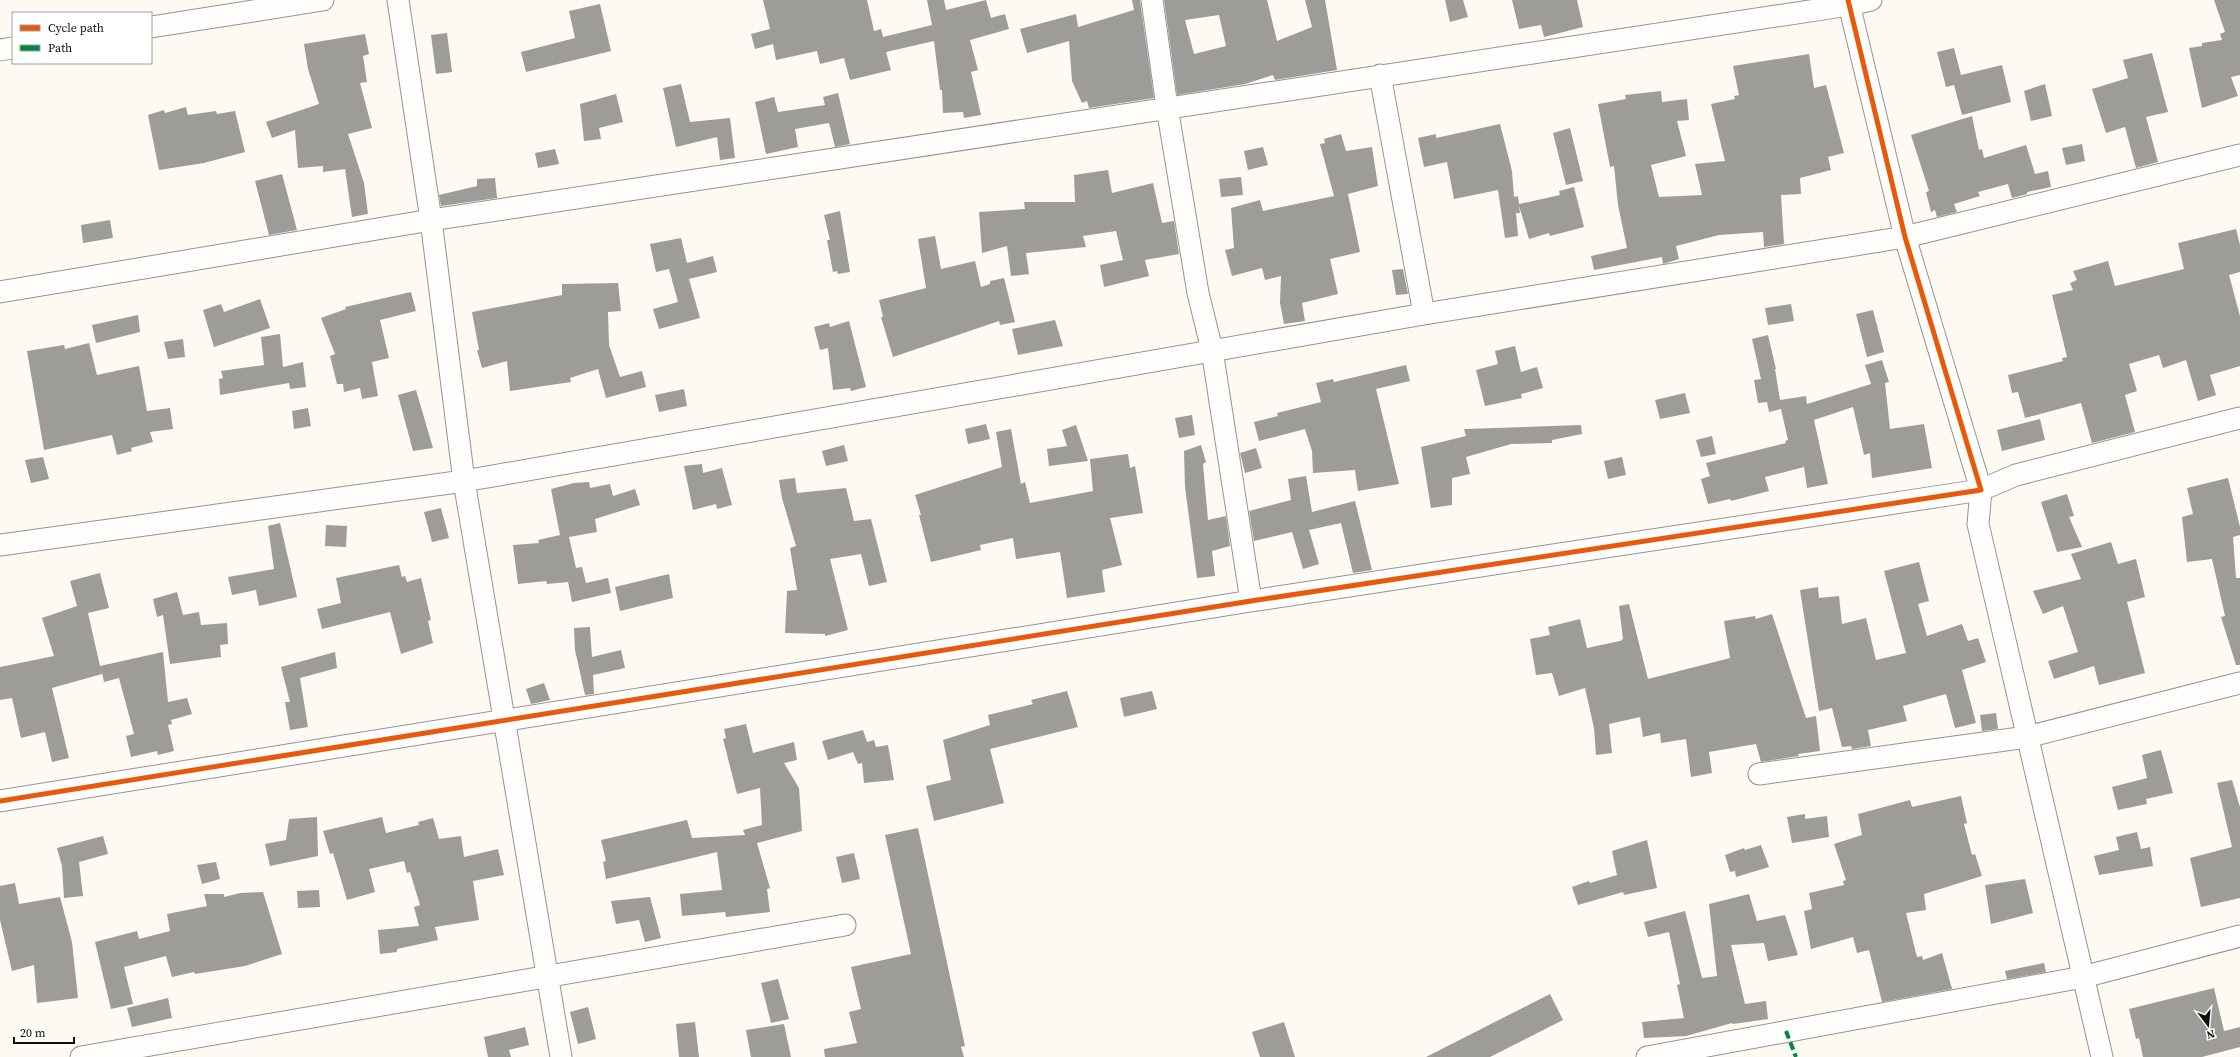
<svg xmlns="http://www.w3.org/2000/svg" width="2240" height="1057" font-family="'Source Serif 4',serif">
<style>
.building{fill:#9e9c98;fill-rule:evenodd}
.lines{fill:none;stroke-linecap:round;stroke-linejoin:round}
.minor-casing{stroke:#959491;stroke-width:23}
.minor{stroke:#fffefd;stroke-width:21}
.quiet{stroke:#00873e;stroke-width:4;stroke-dasharray:8 4;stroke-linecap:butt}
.cycleway-casing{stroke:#fff;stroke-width:8}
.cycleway{stroke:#e8590c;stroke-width:5}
</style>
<rect width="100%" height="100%" fill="#fcfaf2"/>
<path class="building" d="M 763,0 L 867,0 L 874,31 L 881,29 L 883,37 L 932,25 L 927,0 L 944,0 L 946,10 L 986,0 L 991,18 L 1005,14 L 1009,29 L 970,40 L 978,70 L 971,72 L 981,115 L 964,118 L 963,112 L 943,113 L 942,90 L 940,90 L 934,41 L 886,52 L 891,70 L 850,80 L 844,58 L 820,64 L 817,51 L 776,60 L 773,44 L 755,49 L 751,34 L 770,29 Z
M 1132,0 L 1140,0 L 1154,98 L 1089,108 L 1087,101 L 1082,103 L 1072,81 L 1069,41 L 1027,53 L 1020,29 L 1076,14 L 1078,27 L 1134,10 Z
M 1164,0 L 1267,0 L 1277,41 L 1312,27 L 1305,0 L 1325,0 L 1337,70 L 1275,80 L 1273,75 L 1245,84 L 1177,95 ZM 1219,15 L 1226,46 L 1194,54 L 1185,20 Z
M 1445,0 L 1463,0 L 1468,17 L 1450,22 Z
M 1512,0 L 1577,0 L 1583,27 L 1544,37 L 1541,25 L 1519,29 Z
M 2214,0 L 2240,0 L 2240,75 L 2231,77 L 2238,96 L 2202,108 L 2189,48 L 2202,46 L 2202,43 L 2222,40 L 2220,34 L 2225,32 Z
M 600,4 L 611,51 L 526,72 L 521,52 L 575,38 L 569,11 Z
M 447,33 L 452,72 L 436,74 L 431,35 Z
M 365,34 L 369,54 L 363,56 L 367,82 L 360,83 L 372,128 L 348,134 L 364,183 L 368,214 L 352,217 L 345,169 L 323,172 L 323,166 L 298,168 L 295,130 L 272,138 L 266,122 L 319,104 L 308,69 L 304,44 Z
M 1954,48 L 1961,75 L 2002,65 L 2011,102 L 1962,115 L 1954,85 L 1946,87 L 1937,52 Z
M 2152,53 L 2168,112 L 2146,117 L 2158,162 L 2136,168 L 2125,127 L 2106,133 L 2092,89 L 2128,78 L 2123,60 Z
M 1809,54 L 1814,88 L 1826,85 L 1844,153 L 1828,157 L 1831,170 L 1800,178 L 1801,194 L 1781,195 L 1784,244 L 1764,247 L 1763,232 L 1719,235 L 1676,246 L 1679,259 L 1663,264 L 1662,257 L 1594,270 L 1591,256 L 1627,248 L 1618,205 L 1614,166 L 1610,167 L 1598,104 L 1626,99 L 1625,95 L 1661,91 L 1662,102 L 1687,99 L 1689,120 L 1677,121 L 1686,156 L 1651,165 L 1659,197 L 1702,195 L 1695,164 L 1725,161 L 1711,104 L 1735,99 L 1734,96 L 1739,95 L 1733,66 Z
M 681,84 L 690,122 L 730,118 L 735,158 L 720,160 L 717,137 L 676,147 L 663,88 Z
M 2045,84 L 2052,116 L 2031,121 L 2024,91 Z
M 838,93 L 850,144 L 835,147 L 829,123 L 795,129 L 798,147 L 766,154 L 755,102 L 774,97 L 778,112 L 825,105 L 823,97 Z
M 616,94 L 623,122 L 599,128 L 601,139 L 584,141 L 580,104 Z
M 186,107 L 188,115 L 216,111 L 217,114 L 235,111 L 245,152 L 204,163 L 159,170 L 148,115 L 164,110 L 165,113 Z
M 1972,116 L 1979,150 L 1982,149 L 1984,158 L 2026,145 L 2035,174 L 2048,171 L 2051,187 L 2027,192 L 2027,194 L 2012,198 L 2008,184 L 1978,192 L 1980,196 L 1954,204 L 1957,212 L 1937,217 L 1935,210 L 1931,212 L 1926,192 L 1929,191 L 1911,135 Z
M 1500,124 L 1512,171 L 1514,197 L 1518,196 L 1519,204 L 1560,195 L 1559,191 L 1574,187 L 1584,227 L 1550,236 L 1549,233 L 1529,239 L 1519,206 L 1520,213 L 1516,213 L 1518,236 L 1505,238 L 1498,190 L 1454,199 L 1447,162 L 1424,167 L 1418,138 L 1436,134 L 1436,138 Z
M 1570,128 L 1583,181 L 1566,185 L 1553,133 Z
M 1341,134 L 1346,151 L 1372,147 L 1378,186 L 1348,194 L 1360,252 L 1330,259 L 1338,294 L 1302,303 L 1305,321 L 1284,324 L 1280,303 L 1281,276 L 1265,280 L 1262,268 L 1232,276 L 1225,250 L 1234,248 L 1231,208 L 1260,200 L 1263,211 L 1334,196 L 1320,144 L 1325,143 L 1324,139 Z
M 2082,144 L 2085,161 L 2066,165 L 2062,148 Z
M 1263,147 L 1268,165 L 1248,170 L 1244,151 Z
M 555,149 L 559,164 L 538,168 L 535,153 Z
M 1108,170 L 1112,193 L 1153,183 L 1162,223 L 1174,221 L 1179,254 L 1145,260 L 1149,276 L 1104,287 L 1100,265 L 1123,260 L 1116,231 L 1083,236 L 1086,247 L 1026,253 L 1029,274 L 1011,276 L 1007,246 L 982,253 L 979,212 L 1025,209 L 1024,202 L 1075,202 L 1074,175 Z
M 282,174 L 297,230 L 269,235 L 255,181 Z
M 1241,177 L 1243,195 L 1221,197 L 1219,179 Z
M 495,178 L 497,198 L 441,206 L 439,195 L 477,186 L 477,179 Z
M 840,211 L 850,272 L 838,274 L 837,271 L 833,272 L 827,240 L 830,240 L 824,215 Z
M 110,220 L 113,238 L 83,243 L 81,225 Z
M 2236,229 L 2240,245 L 2240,272 L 2229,275 L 2240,316 L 2240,366 L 2210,375 L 2216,395 L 2198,401 L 2186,360 L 2163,368 L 2159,355 L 2129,364 L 2137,391 L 2125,395 L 2135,432 L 2092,443 L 2081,403 L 2025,418 L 2018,392 L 2012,393 L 2008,375 L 2063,361 L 2062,358 L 2067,357 L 2052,295 L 2073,290 L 2070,283 L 2077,280 L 2073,271 L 2108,261 L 2115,286 L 2184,269 L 2178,243 Z
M 935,236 L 941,269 L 975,261 L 981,287 L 990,284 L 990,281 L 1004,278 L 1015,322 L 1000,325 L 999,321 L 893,357 L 881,317 L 883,317 L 879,300 L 926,288 L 918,239 Z
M 681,238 L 687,263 L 713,256 L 717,272 L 689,279 L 700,318 L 659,329 L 653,309 L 678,302 L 669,269 L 656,272 L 650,244 Z
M 1403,269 L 1408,294 L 1396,295 L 1392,270 Z
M 618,283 L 621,311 L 608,312 L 609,345 L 620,377 L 642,371 L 646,387 L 606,398 L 598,369 L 570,378 L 571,382 L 510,391 L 507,361 L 482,368 L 477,350 L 479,350 L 472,312 L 562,295 L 562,284 Z
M 411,292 L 416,311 L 380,320 L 389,358 L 372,362 L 378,396 L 362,399 L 360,388 L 344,392 L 343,384 L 337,384 L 330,356 L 335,354 L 321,318 L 346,309 L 345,307 Z
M 260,299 L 270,328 L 214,347 L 203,310 L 221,304 L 224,312 Z
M 1791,304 L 1794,321 L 1768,325 L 1765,308 Z
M 1873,310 L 1884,352 L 1867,357 L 1856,314 Z
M 138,315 L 140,332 L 96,343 L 92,325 Z
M 1055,320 L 1063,346 L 1018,355 L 1012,329 Z
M 849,321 L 866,387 L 851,391 L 850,388 L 833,390 L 828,348 L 820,350 L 814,327 L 829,323 L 830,327 Z
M 280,334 L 283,367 L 303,362 L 306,387 L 290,389 L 289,383 L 220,395 L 219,379 L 223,378 L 221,371 L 264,365 L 261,337 Z
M 1768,335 L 1776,369 L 1775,369 L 1780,400 L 1806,396 L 1807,404 L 1871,384 L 1865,365 L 1882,360 L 1889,382 L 1885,383 L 1890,429 L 1924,424 L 1932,468 L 1872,478 L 1870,453 L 1864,455 L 1853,407 L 1814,420 L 1828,484 L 1807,488 L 1804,467 L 1765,477 L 1769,491 L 1731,501 L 1730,499 L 1708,504 L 1701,479 L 1710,476 L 1706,463 L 1786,443 L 1785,441 L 1788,440 L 1781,409 L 1769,412 L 1767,402 L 1758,403 L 1754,380 L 1761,379 L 1752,339 Z
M 183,339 L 185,357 L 168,359 L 164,342 Z
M 89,343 L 97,375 L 139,366 L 147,411 L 170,408 L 173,429 L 150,432 L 153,442 L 131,448 L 132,451 L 117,455 L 112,435 L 44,450 L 27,351 L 64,345 L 65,349 Z
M 1515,346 L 1521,372 L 1537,367 L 1543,388 L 1521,394 L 1522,398 L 1485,406 L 1476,370 L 1498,364 L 1495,351 Z
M 1406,365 L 1410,381 L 1376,389 L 1399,484 L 1358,491 L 1355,470 L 1313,473 L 1312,451 L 1305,429 L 1259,441 L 1254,422 L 1278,416 L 1277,413 L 1321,402 L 1316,383 L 1333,379 L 1334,382 Z
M 684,389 L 687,406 L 659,412 L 655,395 Z
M 416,390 L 433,448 L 413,451 L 398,395 Z
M 1685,393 L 1690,413 L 1660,419 L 1655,400 Z
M 308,408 L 311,426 L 294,429 L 292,411 Z
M 1192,415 L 1195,435 L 1179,438 L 1175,418 Z
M 2040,419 L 2045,440 L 2002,451 L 1997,430 Z
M 986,424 L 990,439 L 968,444 L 965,429 Z
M 1076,425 L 1088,461 L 1049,466 L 1047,449 L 1067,446 L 1062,430 Z
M 1581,425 L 1582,434 L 1552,440 L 1552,443 L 1511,444 L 1466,457 L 1470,474 L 1452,478 L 1452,505 L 1431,508 L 1421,447 L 1466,436 L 1464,429 Z
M 1011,429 L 1021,484 L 1025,482 L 1030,503 L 1093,491 L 1090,459 L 1128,454 L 1130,468 L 1135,466 L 1143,513 L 1110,518 L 1122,565 L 1102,570 L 1105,592 L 1067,598 L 1060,552 L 1016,559 L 1013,538 L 980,545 L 981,550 L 931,562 L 919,515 L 921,515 L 915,495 L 1002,467 L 996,432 Z
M 1712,436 L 1716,454 L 1701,457 L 1696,440 Z
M 844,445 L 848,461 L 826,466 L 822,451 Z
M 1201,445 L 1206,462 L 1203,464 L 1208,520 L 1226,516 L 1230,546 L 1212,551 L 1215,576 L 1197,578 L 1185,487 L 1184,451 Z
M 1256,448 L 1262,468 L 1245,473 L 1240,453 Z
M 43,457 L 49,479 L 31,483 L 25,460 Z
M 1622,457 L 1626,475 L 1608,479 L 1604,461 Z
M 702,464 L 703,473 L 722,468 L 732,505 L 717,509 L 716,504 L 693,510 L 684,466 Z
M 1306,476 L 1312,512 L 1355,501 L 1372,570 L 1353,573 L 1341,523 L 1309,530 L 1319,564 L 1303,569 L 1292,532 L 1254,541 L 1249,511 L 1291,500 L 1288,479 Z
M 795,478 L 797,493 L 846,488 L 854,521 L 871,519 L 887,582 L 869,586 L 861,554 L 830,559 L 848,630 L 825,636 L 825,634 L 785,633 L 787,591 L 797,590 L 790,548 L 796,546 L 782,498 L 779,480 Z
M 2228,478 L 2240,527 L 2240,535 L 2233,537 L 2236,578 L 2240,578 L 2240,665 L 2236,665 L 2221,617 L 2225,616 L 2212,559 L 2187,562 L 2182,517 L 2193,514 L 2187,488 Z
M 589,482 L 590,488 L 610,484 L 613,496 L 635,489 L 640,505 L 595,519 L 597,532 L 569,537 L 576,568 L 582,567 L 586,583 L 608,578 L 611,593 L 572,602 L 568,582 L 547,584 L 546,581 L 518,584 L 513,545 L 539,543 L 538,540 L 560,535 L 551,489 L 574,483 Z
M 2067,494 L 2074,516 L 2069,517 L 2082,547 L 2057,552 L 2041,502 Z
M 441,508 L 449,538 L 432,542 L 424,512 Z
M 280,523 L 297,597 L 259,606 L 256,590 L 232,595 L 228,577 L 274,569 L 268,526 Z
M 326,525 L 347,526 L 346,547 L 325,546 Z
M 2111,542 L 2118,564 L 2136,559 L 2145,597 L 2127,602 L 2145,673 L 2099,685 L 2094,666 L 2054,679 L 2048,661 L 2078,652 L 2063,606 L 2043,614 L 2033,591 L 2081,579 L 2071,554 Z
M 1919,562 L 1929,601 L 1918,604 L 1927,636 L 1962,624 L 1968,641 L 1978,638 L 1986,662 L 1962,670 L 1976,723 L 1955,728 L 1946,694 L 1903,706 L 1907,721 L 1868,730 L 1871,746 L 1852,749 L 1851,746 L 1842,747 L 1832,708 L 1819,711 L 1800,590 L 1818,587 L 1819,598 L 1839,596 L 1842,624 L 1866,618 L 1876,660 L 1906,653 L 1884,571 Z
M 399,565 L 402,577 L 405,576 L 407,582 L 421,578 L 431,620 L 428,621 L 433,643 L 401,654 L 390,612 L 322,629 L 317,609 L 341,603 L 336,578 Z
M 100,573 L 109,608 L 88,613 L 100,666 L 163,652 L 168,702 L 187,698 L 192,714 L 171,720 L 172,724 L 168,725 L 174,751 L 158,755 L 157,751 L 131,757 L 126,736 L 134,734 L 119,678 L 104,682 L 102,672 L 102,674 L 52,688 L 69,758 L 52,762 L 45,732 L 21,738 L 12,698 L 0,700 L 0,667 L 54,656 L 42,618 L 77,606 L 70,581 Z
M 669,574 L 673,598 L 620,611 L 615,587 Z
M 177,592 L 183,615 L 199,612 L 201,625 L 227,623 L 228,644 L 220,645 L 221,657 L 170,664 L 163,615 L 157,617 L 153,599 Z
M 1629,604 L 1648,679 L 1730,658 L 1724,621 L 1755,616 L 1756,619 L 1772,614 L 1806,718 L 1816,716 L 1820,751 L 1798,754 L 1799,756 L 1761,762 L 1756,744 L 1709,752 L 1712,773 L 1691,777 L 1686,739 L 1661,743 L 1660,733 L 1643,737 L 1640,717 L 1609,724 L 1612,753 L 1596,755 L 1594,728 L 1585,688 L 1559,696 L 1552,673 L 1536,675 L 1530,639 L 1550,635 L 1548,627 L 1580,619 L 1587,648 L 1620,641 L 1623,639 L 1619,606 Z
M 590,627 L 592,657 L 621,650 L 625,668 L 593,675 L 594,694 L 585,695 L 575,650 L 574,628 Z
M 335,652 L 337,668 L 300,678 L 308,727 L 290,730 L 285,702 L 290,702 L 281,667 Z
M 544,683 L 550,700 L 531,704 L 526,689 Z
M 1067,691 L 1078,727 L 990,749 L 1004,803 L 934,821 L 926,786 L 951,780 L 943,740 L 990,725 L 988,715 L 1033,704 L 1031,700 Z
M 1152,691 L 1157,709 L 1124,717 L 1120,698 Z
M 1996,713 L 1998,729 L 1982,731 L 1980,715 Z
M 746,724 L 753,753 L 794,742 L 797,760 L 784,763 L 799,788 L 802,831 L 757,843 L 770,888 L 767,889 L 770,912 L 726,917 L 725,912 L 682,916 L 680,894 L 722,890 L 717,852 L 606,879 L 603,862 L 606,861 L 601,840 L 687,820 L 692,838 L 745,835 L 743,830 L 762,825 L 760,788 L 737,794 L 723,739 L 726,738 L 724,729 Z
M 863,730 L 867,742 L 874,740 L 876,747 L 888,745 L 894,780 L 864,783 L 862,763 L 858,764 L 853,752 L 828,760 L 822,741 Z
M 2161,750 L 2173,793 L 2146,799 L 2147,804 L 2118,810 L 2112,787 L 2147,778 L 2142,755 Z
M 2232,780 L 2240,807 L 2240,898 L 2201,907 L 2190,858 L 2232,847 L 2217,783 Z
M 1961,796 L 1967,823 L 1964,824 L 1972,855 L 1975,854 L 1982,876 L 1924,894 L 1926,910 L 1906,913 L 1917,957 L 1922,956 L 1923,960 L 1942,953 L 1952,989 L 1882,1002 L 1869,950 L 1857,953 L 1853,937 L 1811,949 L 1804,911 L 1812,909 L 1809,893 L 1844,885 L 1843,881 L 1846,880 L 1834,844 L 1862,835 L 1858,814 L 1910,800 L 1912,807 Z
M 1805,814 L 1805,819 L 1827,816 L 1829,837 L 1792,843 L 1787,817 Z
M 317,817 L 318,856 L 270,866 L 265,844 L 286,840 L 289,819 Z
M 382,817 L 386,833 L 419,825 L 418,822 L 433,818 L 439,839 L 461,836 L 464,857 L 498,849 L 504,875 L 473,881 L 479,920 L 435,927 L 438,940 L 397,949 L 397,952 L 380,954 L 378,930 L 419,926 L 414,907 L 420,905 L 410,872 L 407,873 L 404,861 L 369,869 L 375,892 L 347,900 L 333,853 L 330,854 L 323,831 Z
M 918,828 L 965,1046 L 961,1047 L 964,1057 L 825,1057 L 824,1049 L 857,1043 L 849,1012 L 861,1009 L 851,967 L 911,954 L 885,835 Z
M 2137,832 L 2141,849 L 2150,847 L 2153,866 L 2099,875 L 2094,856 L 2119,850 L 2116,837 Z
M 103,836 L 108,854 L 79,862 L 83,896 L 64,898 L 62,866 L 57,848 Z
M 1647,840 L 1657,888 L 1624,895 L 1623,892 L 1578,905 L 1572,887 L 1589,881 L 1590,883 L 1617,875 L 1612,851 Z
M 1761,845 L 1769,867 L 1736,877 L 1735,871 L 1730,872 L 1725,855 L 1744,848 L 1745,850 Z
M 854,853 L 860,879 L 842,883 L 836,857 Z
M 216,862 L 220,879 L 202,884 L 197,865 Z
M 2025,879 L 2033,913 L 1991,924 L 1985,885 Z
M 15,883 L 19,904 L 60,897 L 72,942 L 78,998 L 37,1003 L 34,965 L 12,971 L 0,920 L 0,886 Z
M 319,890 L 320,907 L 298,908 L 297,891 Z
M 263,892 L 282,954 L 245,966 L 195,974 L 194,972 L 172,977 L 166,956 L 124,967 L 133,1004 L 111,1009 L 95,942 L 137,931 L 139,939 L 170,931 L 167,914 L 207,906 L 204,894 L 224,894 L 224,897 L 240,893 Z
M 1749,894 L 1757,921 L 1785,915 L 1798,955 L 1768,961 L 1764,943 L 1731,945 L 1745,1004 L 1766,1001 L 1768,1019 L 1733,1024 L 1732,1023 L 1686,1036 L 1644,1038 L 1642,1022 L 1684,1018 L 1677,985 L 1680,984 L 1669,932 L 1648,937 L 1644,922 L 1685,911 L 1702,978 L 1717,976 L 1709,904 Z
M 650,897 L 661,938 L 645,942 L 639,920 L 616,924 L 611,901 Z
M 2044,963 L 2046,972 L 2007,979 L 2005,971 Z
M 778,979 L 789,1019 L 771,1023 L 761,983 Z
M 2214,988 L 2224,1031 L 2240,1027 L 2240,1047 L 2202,1057 L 2143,1057 L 2139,1038 L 2136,1039 L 2129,1009 Z
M 1550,994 L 1563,1020 L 1490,1057 L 1426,1057 Z
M 168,998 L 172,1018 L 132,1027 L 127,1008 Z
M 588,1007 L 596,1039 L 578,1044 L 570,1012 Z
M 695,1022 L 699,1057 L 679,1057 L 676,1024 Z
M 1284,1022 L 1295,1057 L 1260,1057 L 1252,1032 Z
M 784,1024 L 791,1057 L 751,1057 L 746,1030 Z
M 525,1027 L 529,1045 L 509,1050 L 511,1057 L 488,1057 L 484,1037 Z"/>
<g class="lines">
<defs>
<path id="minor" d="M 398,0 L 431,220 L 464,481 L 561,1057
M 1152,0 L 1167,107 L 1198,293 L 1212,350 L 1251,601
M 151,27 L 323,0
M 0,50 L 13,48
M 1380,75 L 1424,314
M 0,292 L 431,220 L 1849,5 L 1871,0
M 0,545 L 464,481 L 1424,314 L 1905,237 L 2240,155
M 1759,774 L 2027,737 L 2240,683
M 0,801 L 1251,601 L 1981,490 L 1905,237 L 1848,0
M 81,1057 L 845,925
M 1647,1057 L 2083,977 L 2240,936
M 2102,1057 L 1978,524 L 1981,490 L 2016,475 L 2240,418"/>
</defs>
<use href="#minor" class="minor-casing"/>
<use href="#minor" class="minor"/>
<path class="quiet" d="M 1786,1031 L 1796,1057"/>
<defs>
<path id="cycleway" d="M 0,801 L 1251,601 L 1981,490 L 1905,237 L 1848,0"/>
</defs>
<use href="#cycleway" class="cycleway-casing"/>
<use href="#cycleway" class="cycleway"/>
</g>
<rect x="12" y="12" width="140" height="52" fill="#ffffff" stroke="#9f9f9f"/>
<rect x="20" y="25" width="20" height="6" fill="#e8590c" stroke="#9f9f9f"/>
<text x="48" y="32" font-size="12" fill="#0e0e0e">Cycle path</text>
<rect x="20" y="45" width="20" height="6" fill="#00873e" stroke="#9f9f9f"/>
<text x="48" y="52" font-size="12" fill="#0e0e0e">Path</text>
<g transform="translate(2208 1025) rotate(164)" stroke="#ffffff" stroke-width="3" paint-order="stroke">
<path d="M0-3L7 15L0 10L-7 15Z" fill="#0e0e0e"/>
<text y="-6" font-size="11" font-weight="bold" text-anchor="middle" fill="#0e0e0e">N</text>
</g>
<path d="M14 1037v6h60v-6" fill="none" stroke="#0e0e0e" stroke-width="2"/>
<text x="20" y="1037" font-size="12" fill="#0e0e0e" stroke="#ffffff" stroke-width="3" paint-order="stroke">20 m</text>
</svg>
